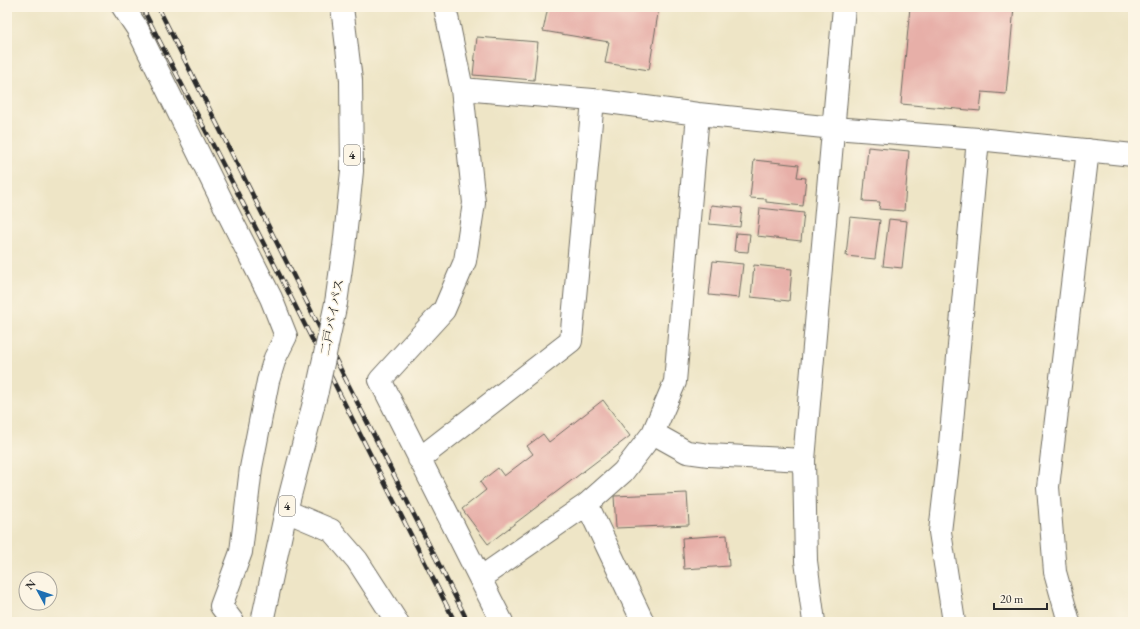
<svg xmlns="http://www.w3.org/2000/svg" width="1140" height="629" font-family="'EB Garamond','Noto Serif JP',serif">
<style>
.building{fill:#e7afa8}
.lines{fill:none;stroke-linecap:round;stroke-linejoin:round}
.minor-casing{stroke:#6f6c61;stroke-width:24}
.highway-casing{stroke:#6f6c61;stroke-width:24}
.minor{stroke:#fff;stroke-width:22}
.highway{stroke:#fff;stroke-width:22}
.rail-casing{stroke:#2b2b2b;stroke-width:4.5}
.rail{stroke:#fcf5e5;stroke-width:3;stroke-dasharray:9;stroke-linecap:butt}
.highway-bridge-casing{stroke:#6f6c61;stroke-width:24;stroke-linecap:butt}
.highway-bridge{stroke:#fff;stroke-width:22}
.labels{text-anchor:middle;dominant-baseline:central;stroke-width:3;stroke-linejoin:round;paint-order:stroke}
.shield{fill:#fcf5e5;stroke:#6a6863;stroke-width:1}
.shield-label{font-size:12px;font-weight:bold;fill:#2b2b2b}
.street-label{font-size:13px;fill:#2b2b2b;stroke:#fcf5e5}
</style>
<rect width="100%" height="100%" fill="#fcf5e5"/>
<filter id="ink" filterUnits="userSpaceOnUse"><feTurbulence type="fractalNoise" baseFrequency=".025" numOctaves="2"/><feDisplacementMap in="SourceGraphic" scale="8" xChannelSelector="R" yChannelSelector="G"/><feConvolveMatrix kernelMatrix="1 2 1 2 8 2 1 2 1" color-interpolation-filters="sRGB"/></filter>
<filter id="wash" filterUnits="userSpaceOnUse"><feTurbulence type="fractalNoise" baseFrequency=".012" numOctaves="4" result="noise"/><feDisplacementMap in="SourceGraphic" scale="16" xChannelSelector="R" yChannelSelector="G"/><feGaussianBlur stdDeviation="0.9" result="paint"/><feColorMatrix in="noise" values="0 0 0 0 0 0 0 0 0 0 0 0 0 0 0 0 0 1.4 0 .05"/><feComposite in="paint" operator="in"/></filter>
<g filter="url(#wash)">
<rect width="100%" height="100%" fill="#eee5c6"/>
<g id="blocks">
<path class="building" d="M 548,7 L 659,7 L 649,70 L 605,63 L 609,42 L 543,31 Z
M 910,7 L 1014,7 L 1006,94 L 982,92 L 980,111 L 901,104 Z
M 477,37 L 538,42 L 534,80 L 473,75 Z
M 868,147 L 909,151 L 904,211 L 879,209 L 880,202 L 863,201 Z
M 754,160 L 799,165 L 797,177 L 806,178 L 803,206 L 766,202 L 766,199 L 750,198 Z
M 711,205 L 742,208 L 740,227 L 709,224 Z
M 760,208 L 804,213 L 801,241 L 757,236 Z
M 850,217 L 880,220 L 875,259 L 846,256 Z
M 889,219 L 907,221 L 902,268 L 883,266 Z
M 736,233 L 750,234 L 748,252 L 734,251 Z
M 713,261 L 743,264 L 739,298 L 709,295 Z
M 754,265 L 792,269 L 789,301 L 751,297 Z
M 603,400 L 630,436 L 488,544 L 462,509 L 486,490 L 480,482 L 498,468 L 504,476 L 533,454 L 527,446 L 543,434 L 549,442 Z
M 687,493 L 689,525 L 616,528 L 614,496 Z
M 727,535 L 729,566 L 684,569 L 682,538 Z"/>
</g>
</g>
<g filter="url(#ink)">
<use href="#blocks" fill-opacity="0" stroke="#6f6c61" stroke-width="1"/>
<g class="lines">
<defs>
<path id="minor" d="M 123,7 L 137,28 L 223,203 L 271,298 L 286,336 L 275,358 L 268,381 L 251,468 L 241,552 L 221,606 L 233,622
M 445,7 L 462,89 L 474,203 L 465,261 L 444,310 L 380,380 L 502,622
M 462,89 L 593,100 L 698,114 L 834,128 L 978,139 L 1133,155
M 653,433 L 687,452 L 709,455 L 804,460
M 419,459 L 571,341 L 593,100
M 587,504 L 643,622
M 286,511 L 331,530 L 357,560 L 397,622
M 480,578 L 587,504 L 623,472 L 653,433 L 675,382 L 698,114
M 814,622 L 806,561 L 804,460 L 844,7
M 954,622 L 940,532 L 949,455 L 978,139
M 1069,622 L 1055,572 L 1048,487 L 1088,150"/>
<path id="highway" d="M 336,303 L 344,247 L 352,171 L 351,80 L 342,7
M 262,622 L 286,511 L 317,391"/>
</defs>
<use href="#minor" class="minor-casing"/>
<use href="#highway" class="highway-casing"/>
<use href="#minor" class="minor"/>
<use href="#highway" class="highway"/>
<defs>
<path id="rail" d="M 142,7 L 267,250 L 455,622
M 158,7 L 468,622"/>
</defs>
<use href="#rail" class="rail-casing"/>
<use href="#rail" class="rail"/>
<defs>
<path id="highway-bridge" d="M 317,391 L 336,303"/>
</defs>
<use href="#highway-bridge" class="highway-bridge-casing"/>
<use href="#highway-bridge" class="highway-bridge"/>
</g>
</g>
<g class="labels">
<g class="shield">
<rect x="344" y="145" width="16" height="20" rx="3"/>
<rect x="279" y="496" width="16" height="20" rx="3"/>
</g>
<g class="shield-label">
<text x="352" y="155">4</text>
<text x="287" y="506">4</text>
</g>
<g class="street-label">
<text transform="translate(332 317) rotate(-79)">二戸バイパス</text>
</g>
</g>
<rect width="1140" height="629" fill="none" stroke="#fcf5e5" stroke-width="24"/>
<g transform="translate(38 591) rotate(310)"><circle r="19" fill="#fcf5e5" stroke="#a8a49b"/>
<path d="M0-3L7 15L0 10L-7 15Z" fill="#1f6fb2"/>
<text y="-6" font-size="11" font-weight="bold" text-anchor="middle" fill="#2b2b2b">N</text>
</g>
<path d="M994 603v6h53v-6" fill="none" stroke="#2b2b2b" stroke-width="2"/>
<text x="1000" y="603" font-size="12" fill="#2b2b2b" stroke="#fcf5e5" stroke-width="3" paint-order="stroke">20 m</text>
</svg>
